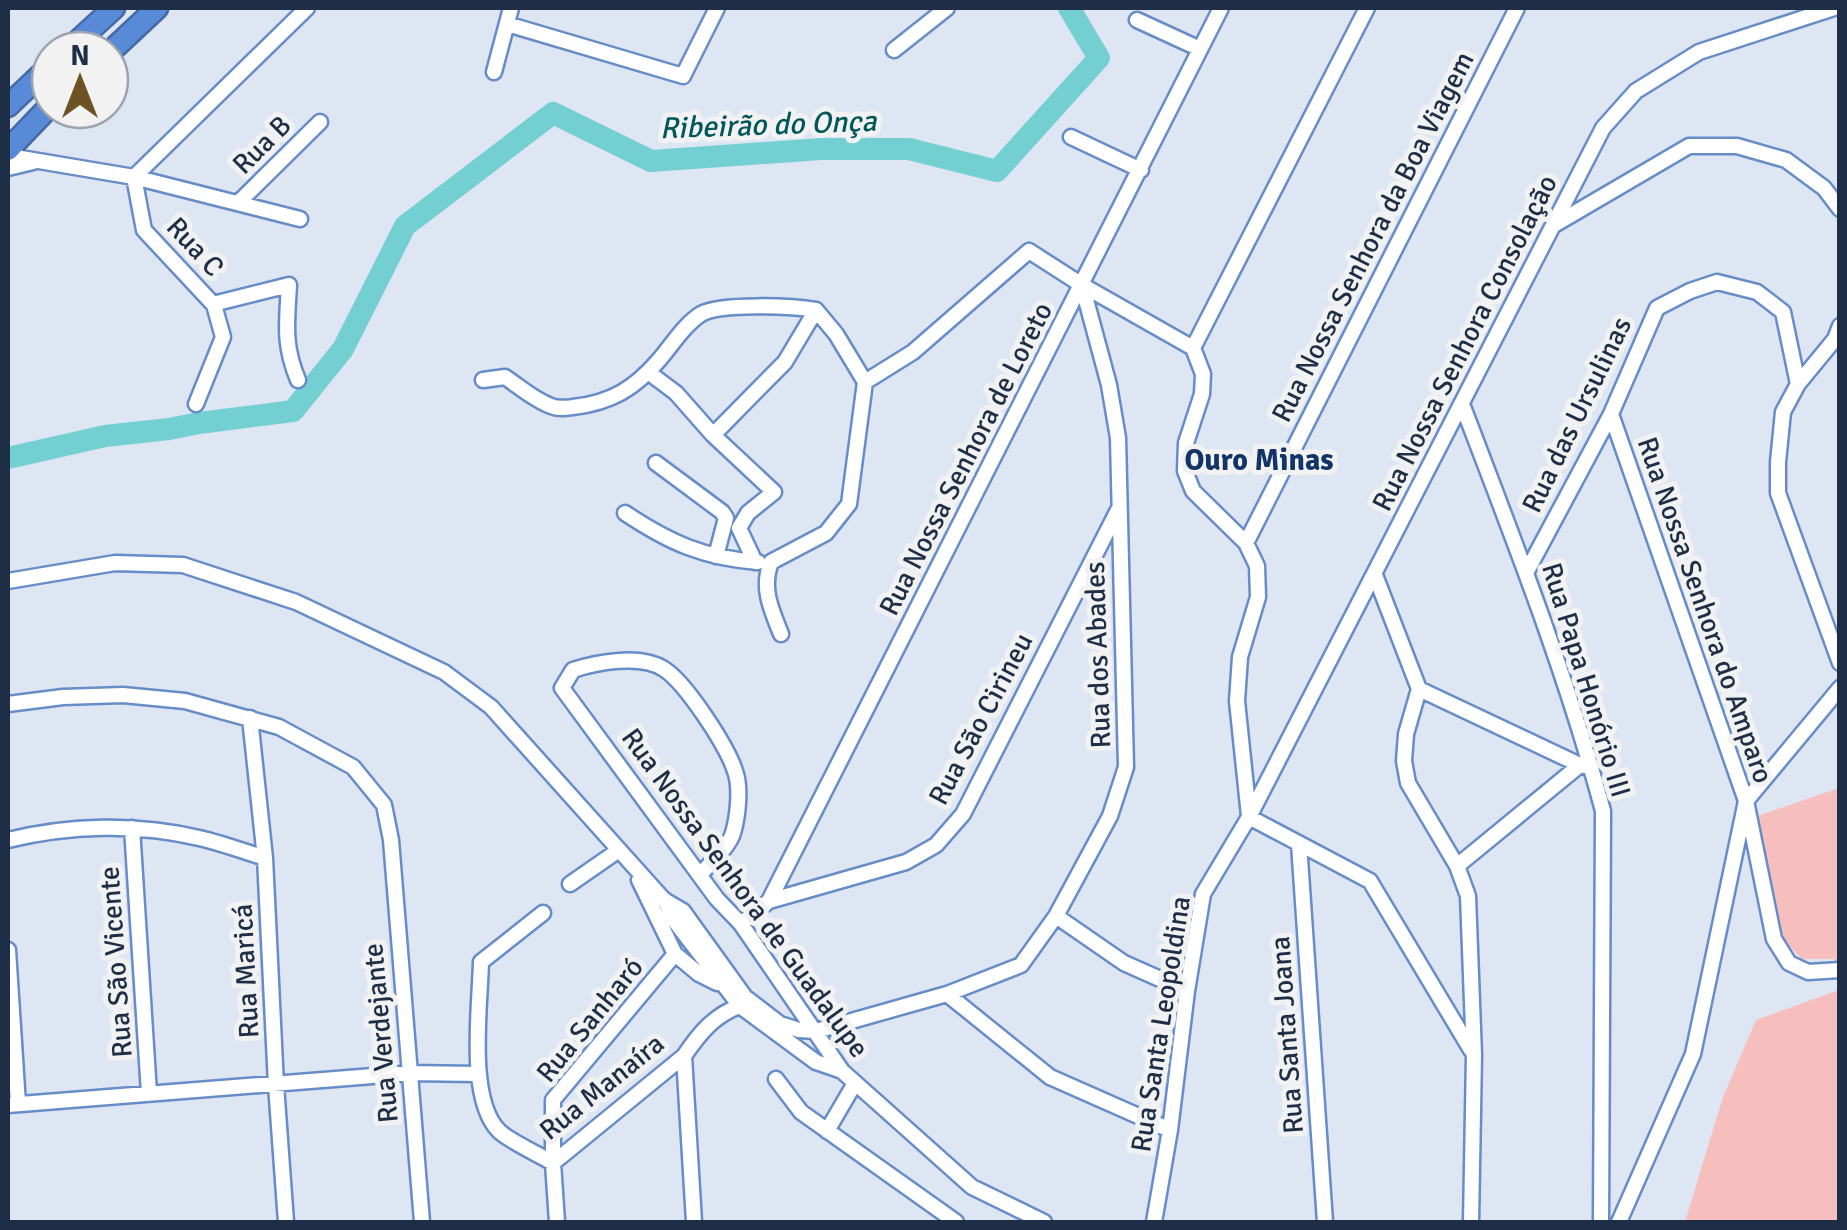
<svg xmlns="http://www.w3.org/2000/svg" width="1847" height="1230" font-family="Signika,sans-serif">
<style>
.green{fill:#f6bebd}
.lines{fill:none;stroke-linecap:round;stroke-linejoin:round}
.river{stroke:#74cfd2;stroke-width:22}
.minor-casing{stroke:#678dc8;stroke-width:19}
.highway-casing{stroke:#446aa5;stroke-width:25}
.minor{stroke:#fff;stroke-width:14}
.highway{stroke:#588ad8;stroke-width:20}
.labels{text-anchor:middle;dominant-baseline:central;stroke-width:10;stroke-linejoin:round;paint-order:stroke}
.street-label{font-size:28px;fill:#1e2e46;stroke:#f2f2f2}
.water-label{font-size:30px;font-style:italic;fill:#01575a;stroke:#f2f2f2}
.neighbourhood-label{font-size:30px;font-weight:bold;fill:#123467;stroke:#f2f2f2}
</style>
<rect width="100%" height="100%" fill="#dee6f3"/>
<path class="green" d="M 1839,788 L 1839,981 L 1834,959 L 1802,959 L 1780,936 L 1755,817 Z
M 1839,990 L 1839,1222 L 1685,1222 L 1723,1097 L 1756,1020 Z"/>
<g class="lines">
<path class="river" d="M 8,458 L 105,436 L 169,429 L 199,423 L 293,411 L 343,349 L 405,226 L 553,113 L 651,161 L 821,149 L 909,149 L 997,171 L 1099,58 L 1069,8"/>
<defs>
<path id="minor" d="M 1137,20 L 1200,49
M 507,24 L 683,76 L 717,8
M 894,50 L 947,8
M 494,72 L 511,8
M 1071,137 L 1141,170
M 8,151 L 21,158 L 134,177 L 300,219
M 8,168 L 33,162
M 238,203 L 320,122
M 1554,225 L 1689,146 L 1737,146 L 1786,160 L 1824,188 L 1840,209
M 213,304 L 289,285 C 287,323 283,344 298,380
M 1840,326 L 1835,339 L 1798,384 L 1783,412 L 1778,462 L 1778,493 L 1840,663
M 1193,348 L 1367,8
M 648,372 L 676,393 L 713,435 L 774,492 L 748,513 L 739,528 L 755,562
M 483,380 L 505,377 C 520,387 534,400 551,406 C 558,409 565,408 573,407 C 611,403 635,388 659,360 C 672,345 684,325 701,314 C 720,303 793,306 816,310 L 836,334 L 865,382
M 865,382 L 913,352 L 1029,251 L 1082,285 L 1193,348 L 1203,374 L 1202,394 L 1186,443 L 1185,471 L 1193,491 L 1246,543 L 1257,566 L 1258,597 L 1240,657 L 1237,701 L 1249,816
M 196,404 L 223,337 L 214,305 L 144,230 L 134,177 L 307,8
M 1462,404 C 1513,538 1566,672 1603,811 L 1601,1222
M 1611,414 L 1746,801 L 1693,1054 L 1619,1222
M 713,435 L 785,362 L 816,310
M 656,463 L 722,512 L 726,518 L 716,556
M 625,513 C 670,543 704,558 758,562
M 1246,543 L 1517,8
M 1526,573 L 1611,414 L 1657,308 L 1690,291 L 1717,282 L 1757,292 L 1783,312 L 1798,384
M 1375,575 L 1419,689 L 1406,734 L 1404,761 L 1408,783 L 1457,866 L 1468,896 L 1474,1055 L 1471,1222
M 8,581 L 115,563 L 183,565 L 296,602 L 444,672 L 491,707 L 664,900 L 683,911 L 745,997 L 780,1024 L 799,1030 L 816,1031 L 947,994 L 1021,965 L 1056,916 L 1110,816 L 1126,767 L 1118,438 L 1109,385 L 1082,285
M 781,634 C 771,609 761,588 771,562 L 826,533 L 849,504 L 865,382
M 1840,688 L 1746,801 L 1774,939 L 1789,963 L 1808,972 L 1840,970
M 1419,689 L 1580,765 L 1591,767
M 8,704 L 63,697 L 123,695 L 185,701 L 279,727 L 353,767 L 384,805 L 391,840 L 422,1222
M 250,718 L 265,858 L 276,1085 L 286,1222
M 1249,817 L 1370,881 L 1471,1050
M 132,828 L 149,1093
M 8,840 C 69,825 137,823 199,838 C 221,843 243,851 265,858
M 1299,844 L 1325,1222
M 1457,866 L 1580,765
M 700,875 C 710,863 729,847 733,833 C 738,816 741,787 735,771 C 727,746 686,683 664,669 C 641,654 597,662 573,670 L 562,688 L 717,899 L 741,924 L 842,1071 L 972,1187 L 1044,1222
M 639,880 L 675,954 L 699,974 L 717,983
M 570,884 L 619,850
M 665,900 L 673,919 L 740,1006 L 816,1062 L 842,1071
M 769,901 L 906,862 L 936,845 L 963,814 L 1118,510
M 543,913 L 481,962 C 480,1006 467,1099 499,1131 C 509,1141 540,1155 553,1163 L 684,1056 C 699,1034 714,1015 740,1006
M 1056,916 L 1124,963 L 1187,991
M 741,924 L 769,901 L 1221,8
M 8,950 L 18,1104
M 947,994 L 1050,1077 L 1170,1130
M 684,1056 L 694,1222
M 776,1079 L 801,1112 L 956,1222
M 8,1105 L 410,1073 L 478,1074
M 827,1131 L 855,1083
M 557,1222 L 553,1163 L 553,1100 L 675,954
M 1154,1222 L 1170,1130 L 1187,991 L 1203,894 L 1249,817 L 1603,128 L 1636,91 L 1699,52 L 1834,8"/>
<path id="highway" d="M 68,50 L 114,8
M 110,52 L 157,8
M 8,106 L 50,66
M 8,150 L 50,106"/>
</defs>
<use href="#minor" class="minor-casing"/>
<use href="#highway" class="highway-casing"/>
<use href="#minor" class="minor"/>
<use href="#highway" class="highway"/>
</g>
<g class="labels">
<g class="street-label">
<text transform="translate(262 145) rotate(-45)">Rua B</text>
<text transform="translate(1373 237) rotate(-63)">Rua Nossa Senhora da Boa Viagem</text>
<text transform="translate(195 247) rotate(47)">Rua C</text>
<text transform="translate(1465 343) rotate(-63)">Rua Nossa Senhora Consolação</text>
<text transform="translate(1577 415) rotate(-64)">Rua das Ursulinas</text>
<text transform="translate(966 459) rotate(-63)">Rua Nossa Senhora de Loreto</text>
<text transform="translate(1705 610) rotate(71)">Rua Nossa Senhora do Amparo</text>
<text transform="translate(1098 655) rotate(-92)">Rua dos Abades</text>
<text transform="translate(1586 680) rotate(73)">Rua Papa Honório III</text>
<text transform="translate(981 719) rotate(-62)">Rua São Cirineu</text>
<text transform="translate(745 893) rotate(54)">Rua Nossa Senhora de Guadalupe</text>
<text transform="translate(116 962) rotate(-94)">Rua São Vicente</text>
<text transform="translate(246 971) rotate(-93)">Rua Maricá</text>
<text transform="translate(590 1020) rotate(-51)">Rua Sanharó</text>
<text transform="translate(1161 1024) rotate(-81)">Rua Santa Leopoldina</text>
<text transform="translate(381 1033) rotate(-95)">Rua Verdejante</text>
<text transform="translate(1287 1035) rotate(-94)">Rua Santa Joana</text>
<text transform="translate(602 1087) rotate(-39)">Rua Manaíra</text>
</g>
<g class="water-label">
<text transform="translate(768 125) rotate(-2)">Ribeirão do Onça</text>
</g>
<g class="neighbourhood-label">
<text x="1259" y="460">Ouro Minas</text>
</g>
</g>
<rect width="1847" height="1230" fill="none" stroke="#1e2e46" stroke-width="20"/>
<g transform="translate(80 80)"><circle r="48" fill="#f2f2f2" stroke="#9da4ad" stroke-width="2.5"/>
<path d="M0-8L18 38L0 25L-18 38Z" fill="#6d5224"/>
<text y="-15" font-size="28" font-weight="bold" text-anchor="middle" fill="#1e2e46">N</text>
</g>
</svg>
